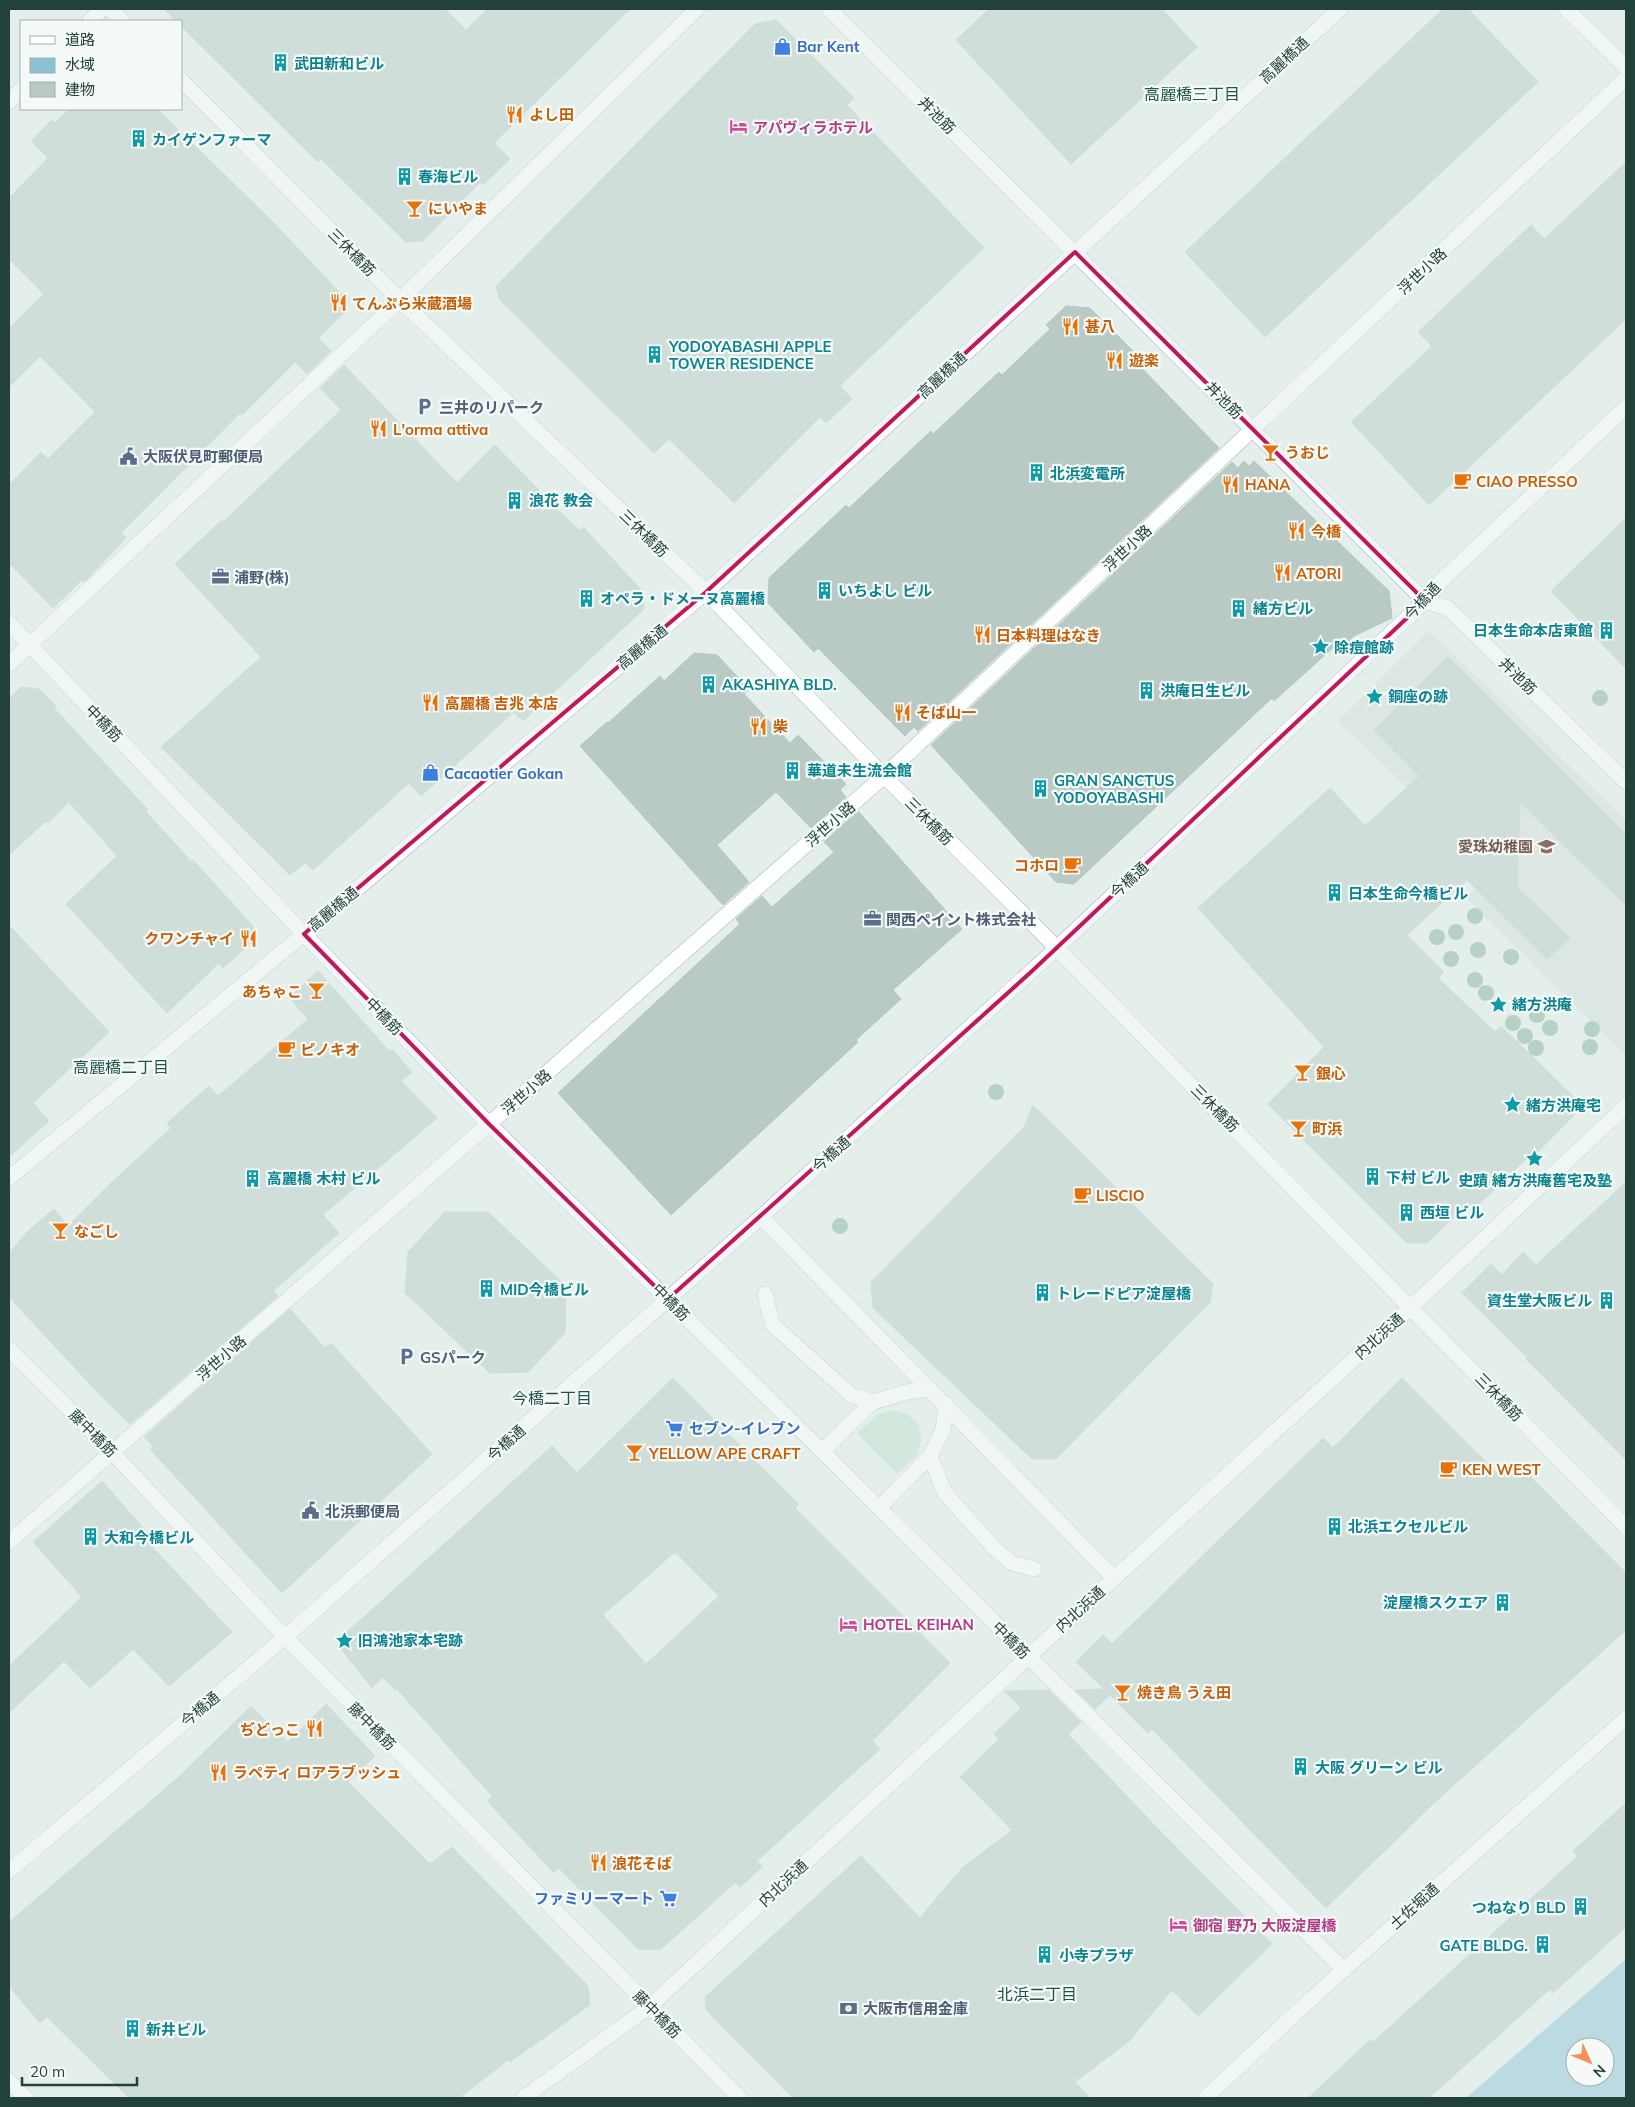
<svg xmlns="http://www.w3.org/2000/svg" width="1635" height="2107" font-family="Mulish,'Noto Sans JP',sans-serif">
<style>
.built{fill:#d2deda}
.green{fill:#bce0ca}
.water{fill:#8bc1d5;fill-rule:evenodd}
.building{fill:#b9c9c4;stroke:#b6c8c3;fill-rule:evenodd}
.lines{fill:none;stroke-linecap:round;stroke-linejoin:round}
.service-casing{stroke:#a6b7b3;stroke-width:16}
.minor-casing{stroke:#a6b7b3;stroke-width:16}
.secondary-casing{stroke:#a2bab4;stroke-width:16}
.service{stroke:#fff;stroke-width:15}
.minor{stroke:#fff;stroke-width:15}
.secondary{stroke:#fff;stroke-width:15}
.tree{fill:#7eae97}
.marked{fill:none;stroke:#c2185b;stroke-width:4;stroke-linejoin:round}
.labels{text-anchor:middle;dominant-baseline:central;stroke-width:4.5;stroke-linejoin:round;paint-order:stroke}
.shop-label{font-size:15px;font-weight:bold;fill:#366cbe;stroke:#f5faf8;text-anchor:start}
.street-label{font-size:15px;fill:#22413c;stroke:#f5faf8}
.culture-label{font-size:15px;font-weight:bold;fill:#0d838f;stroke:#f5faf8;text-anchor:start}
.food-label{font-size:15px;font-weight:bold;fill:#c56008;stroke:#f5faf8;text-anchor:start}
.hotel-label{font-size:15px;font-weight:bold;fill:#b23c85;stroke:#f5faf8;text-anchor:start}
.service-label{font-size:15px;font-weight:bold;fill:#4e5e75;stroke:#f5faf8;text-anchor:start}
.education-label{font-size:15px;font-weight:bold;fill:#785e54;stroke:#f5faf8;text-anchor:end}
.neighbourhood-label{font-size:16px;fill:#1d544c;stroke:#f5faf8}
</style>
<rect width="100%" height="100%" fill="#e4eeeb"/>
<path class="built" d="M 1429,631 L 1626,820 L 1626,1056 L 1466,898 L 1493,871 L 1338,721 Z"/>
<path class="green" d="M 893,1410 L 907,1414 L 918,1424 L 922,1440 L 916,1456 L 897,1474 L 857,1433 L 877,1415 Z"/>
<path class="water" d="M 1626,1959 L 1626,2098 L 1466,2098 ZM 1575,2047 L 1605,2047 L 1605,2077 L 1575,2077 Z"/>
<path class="building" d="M 164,9 L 445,9 L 466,30 L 487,9 L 630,9 L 494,143 L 510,159 L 483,185 L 480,182 L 423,241 L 406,242 L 321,159 L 318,162 L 181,26 L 181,21 L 176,21 Z
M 989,9 L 1162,9 L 1197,47 L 1071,164 L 956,40 Z
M 1443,9 L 1468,9 L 1538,82 L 1265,337 L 1185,252 Z
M 776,20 L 854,98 L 847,105 L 984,248 L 840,386 L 852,399 L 826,423 L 820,417 L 734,503 L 669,439 L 654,453 L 499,299 L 496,286 L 755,24 Z
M 69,109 L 157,109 L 269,218 L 345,298 L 345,312 L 318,338 L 331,351 L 307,374 L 295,362 L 242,415 L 240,413 L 121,533 L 126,538 L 87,579 L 83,582 L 82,580 L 53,608 L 9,563 L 9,485 L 41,452 L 48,459 L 95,412 L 40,356 L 9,387 L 9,328 L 44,294 L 9,259 L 9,198 L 48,158 L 31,141 L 52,120 L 55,123 Z
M 1626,162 L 1626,319 L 1429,505 L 1351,422 L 1432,346 L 1418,332 L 1531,225 L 1544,239 Z
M 1066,306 L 1090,308 L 1135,353 L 1131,357 L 1219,448 L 918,731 L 914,727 L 905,736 L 818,648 L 814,652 L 768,603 L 769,578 L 846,505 L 849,508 L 931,431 L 933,434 L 999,372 L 1002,375 L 1050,329 L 1046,325 Z
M 344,365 L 457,483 L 495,445 L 579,531 L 583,527 L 643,592 L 644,609 L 523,721 L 514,712 L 421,796 L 409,783 L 313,870 L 305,863 L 290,875 L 161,747 L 261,657 L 175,564 L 222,520 L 223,522 L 341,410 L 320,388 Z
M 1244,461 L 1249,466 L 1254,461 L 1389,591 L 1392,618 L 1354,636 L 1340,650 L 1336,645 L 1274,701 L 1272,698 L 1074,884 L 1056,882 L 931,745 L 1232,462 L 1238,468 Z
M 1626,518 L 1626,669 L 1551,591 Z
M 694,653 L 717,655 L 749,689 L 744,694 L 790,743 L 798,735 L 846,784 L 840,790 L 846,797 L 811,828 L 776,792 L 717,845 L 749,882 L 723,905 L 580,746 L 607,722 L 608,723 L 660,676 L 664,681 Z
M 1448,657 L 1626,835 L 1626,906 L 1520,802 L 1517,887 L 1570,938 L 1547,959 L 1467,880 L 1407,935 L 1444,972 L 1438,978 L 1495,1032 L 1501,1026 L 1583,1106 L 1531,1159 L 1529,1156 L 1473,1210 L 1467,1204 L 1427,1243 L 1407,1243 L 1268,1104 L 1324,1047 L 1198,908 L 1330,788 L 1365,826 L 1419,776 L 1374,730 Z
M 21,687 L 39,689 L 56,706 L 54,708 L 148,810 L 146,812 L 191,861 L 193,860 L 253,926 L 254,940 L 223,968 L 219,963 L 167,1013 L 66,904 L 117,856 L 69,802 L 48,823 L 46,821 L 9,855 L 9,699 Z
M 858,811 L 962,929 L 893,990 L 901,999 L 856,1040 L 858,1042 L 671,1215 L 558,1093 L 740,924 L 736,919 L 762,896 L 772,907 L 834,852 L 824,842 Z
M 9,925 L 109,1032 L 33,1103 L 49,1121 L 9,1157 Z
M 318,971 L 390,1052 L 392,1049 L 412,1072 L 401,1081 L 437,1118 L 323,1215 L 339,1233 L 273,1291 L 278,1296 L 130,1424 L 102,1397 L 9,1297 L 9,1253 L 27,1232 L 54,1209 L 68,1226 L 113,1181 L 171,1128 L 167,1123 L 209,1086 L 218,1096 L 308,1019 L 289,997 Z
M 1033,1105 L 1213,1284 L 1210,1302 L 1056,1459 L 1032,1459 L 873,1308 L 871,1282 L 1024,1127 Z
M 1626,1182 L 1626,1460 L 1526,1359 L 1527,1357 L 1462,1293 L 1491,1264 L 1502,1275 L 1523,1252 L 1536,1265 Z
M 445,1212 L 488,1212 L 566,1286 L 565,1333 L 528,1372 L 490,1373 L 405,1293 L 408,1252 Z
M 290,1309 L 325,1348 L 331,1343 L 432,1454 L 282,1593 L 150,1449 L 153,1446 L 144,1437 Z
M 673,1378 L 798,1504 L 795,1508 L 950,1663 L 872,1741 L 880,1749 L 757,1861 L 762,1867 L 740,1887 L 736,1882 L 661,1949 L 638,1949 L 559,1868 L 554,1873 L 487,1801 L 492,1796 L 397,1689 L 395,1690 L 383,1677 L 372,1688 L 342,1650 L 352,1641 L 345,1634 L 552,1446 L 577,1473 ZM 675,1552 L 719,1596 L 646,1664 L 603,1615 Z
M 1402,1378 L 1502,1478 L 1517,1463 L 1626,1573 L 1626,1630 L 1434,1803 L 1326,1908 L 1152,1729 L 1148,1733 L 1110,1695 L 1095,1709 L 1075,1690 L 1104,1689 L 1076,1662 L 1103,1635 L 1112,1644 L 1323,1438 L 1333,1448 Z
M 102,1481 L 147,1532 L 142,1536 L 232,1632 L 169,1686 L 133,1649 L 90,1688 L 64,1661 L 9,1713 L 9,1666 L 82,1597 L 33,1542 Z
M 1049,1690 L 1081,1722 L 1068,1734 L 1161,1832 L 1272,1944 L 1198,2016 L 1172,1990 L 1129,2041 L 1075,2082 L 1090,2098 L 793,2098 L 706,2010 L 705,1997 L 861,1856 L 920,1918 L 962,1868 L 1012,1830 L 960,1777 L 999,1739 L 994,1734 L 1021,1708 L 1005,1691 Z
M 326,1704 L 375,1756 L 348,1782 L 430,1864 L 452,1847 L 588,1986 L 590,2005 L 510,2062 L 508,2060 L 459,2098 L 129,2098 L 47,2017 L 40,2023 L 9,1986 L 9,1922 L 180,1776 L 251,1706 L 288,1742 Z
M 1626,1803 L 1626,1927 L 1553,1993 L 1550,1989 L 1429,2098 L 1308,2098 L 1370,2040 L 1373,2042 L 1578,1856 L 1573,1851 Z"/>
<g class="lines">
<defs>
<path id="service" d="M 761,1217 L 1114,1578
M 765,1294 L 772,1324 L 851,1395 L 873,1402
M 822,1451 L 873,1402 L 906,1392 L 930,1389
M 930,1456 L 945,1493 L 995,1549 L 1012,1563 L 1034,1569
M 879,1508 L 930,1456 L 943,1430 L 946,1404"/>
<path id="minor" d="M 110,9 L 123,21
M 829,9 L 1425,601 L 1448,608 L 1626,782
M 1566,9 L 1626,67
M 90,21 L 102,9
M 181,80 L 400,300 L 706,592 L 884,776 L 1029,920 L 1626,1527
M 9,102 L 21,89
M 9,623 L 304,934 L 489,1124 L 822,1451 L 1344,1970
M 9,664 L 400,300 L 697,9
M 9,1178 L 304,934 L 706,592 L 1340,9
M 9,1349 L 112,1452 L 285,1637 L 740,2098
M 9,1542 L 489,1124 L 884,776 L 1626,78
M 9,1871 L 285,1637 L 761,1217 L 1057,948 L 1425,601 L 1441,581 L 1626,407
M 523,2098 L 649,2007 L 1028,1657 L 1411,1307 L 1626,1106"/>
<path id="secondary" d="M 9,2081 L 26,2098
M 1205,2098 L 1311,1999 L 1626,1718"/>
</defs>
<use href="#service" class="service-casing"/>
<use href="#minor" class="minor-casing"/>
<use href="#secondary" class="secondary-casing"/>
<use href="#service" class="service"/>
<use href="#minor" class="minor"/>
<use href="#secondary" class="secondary"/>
</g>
<g class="tree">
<circle cx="1600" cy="698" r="8"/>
<circle cx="1475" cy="916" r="8"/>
<circle cx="1456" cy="932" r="8"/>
<circle cx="1437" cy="937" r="8"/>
<circle cx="1478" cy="950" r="8"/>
<circle cx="1511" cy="957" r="8"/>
<circle cx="1451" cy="959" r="8"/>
<circle cx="1475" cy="980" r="8"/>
<circle cx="1486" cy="993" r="8"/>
<circle cx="1537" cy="1015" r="8"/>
<circle cx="1513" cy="1023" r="8"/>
<circle cx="1550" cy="1028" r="8"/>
<circle cx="1592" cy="1029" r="8"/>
<circle cx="1525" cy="1036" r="8"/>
<circle cx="1590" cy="1047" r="8"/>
<circle cx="1536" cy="1048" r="8"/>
<circle cx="996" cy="1092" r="8"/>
<circle cx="840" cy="1226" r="8"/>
</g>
<path d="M0 0H1635V2107H0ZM 1075,252 L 1425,601 L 1031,972 L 668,1299 L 489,1124 L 304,934 L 706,592 Z" fill="#e4eeeb" fill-opacity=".55" fill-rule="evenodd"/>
<path class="marked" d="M 1075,252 L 1425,601 L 1031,972 L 668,1299 L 489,1124 L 304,934 L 706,592 Z"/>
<defs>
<symbol id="shop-bare" viewBox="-9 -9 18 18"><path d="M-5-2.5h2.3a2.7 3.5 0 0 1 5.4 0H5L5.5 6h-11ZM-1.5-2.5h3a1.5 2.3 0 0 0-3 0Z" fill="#3f7fe0" stroke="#f5faf8" stroke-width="2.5" paint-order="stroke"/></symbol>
<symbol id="building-bare" viewBox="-9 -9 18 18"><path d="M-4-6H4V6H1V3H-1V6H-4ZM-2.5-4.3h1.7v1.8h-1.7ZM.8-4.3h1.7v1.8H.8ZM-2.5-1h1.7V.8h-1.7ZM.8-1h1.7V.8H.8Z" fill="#0f9aa8" stroke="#f5faf8" stroke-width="2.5" paint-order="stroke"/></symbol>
<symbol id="restaurant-bare" viewBox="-9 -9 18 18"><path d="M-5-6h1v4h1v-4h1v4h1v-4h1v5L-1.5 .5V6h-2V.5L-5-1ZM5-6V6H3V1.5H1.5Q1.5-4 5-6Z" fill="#e8710a" stroke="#f5faf8" stroke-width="2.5" paint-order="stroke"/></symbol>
<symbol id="hotel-bare" viewBox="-9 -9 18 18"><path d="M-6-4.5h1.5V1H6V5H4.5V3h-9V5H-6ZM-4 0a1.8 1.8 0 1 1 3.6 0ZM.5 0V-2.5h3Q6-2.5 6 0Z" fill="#d1479c" stroke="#f5faf8" stroke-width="2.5" paint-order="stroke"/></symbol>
<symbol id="bar-bare" viewBox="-9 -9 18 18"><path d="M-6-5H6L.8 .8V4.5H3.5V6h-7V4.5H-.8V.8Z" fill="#e8710a" stroke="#f5faf8" stroke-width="2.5" paint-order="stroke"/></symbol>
<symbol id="parking-bare" viewBox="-9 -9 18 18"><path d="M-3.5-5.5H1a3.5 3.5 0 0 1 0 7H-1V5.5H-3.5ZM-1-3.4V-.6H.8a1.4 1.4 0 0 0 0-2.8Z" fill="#5c6f8a" stroke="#f5faf8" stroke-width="2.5" paint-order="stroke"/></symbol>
<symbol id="civic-bare" viewBox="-9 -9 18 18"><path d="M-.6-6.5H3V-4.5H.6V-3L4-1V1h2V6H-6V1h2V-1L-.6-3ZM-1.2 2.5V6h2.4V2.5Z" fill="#5c6f8a" stroke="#f5faf8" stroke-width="2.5" paint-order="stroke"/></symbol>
<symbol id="cafe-bare" viewBox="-9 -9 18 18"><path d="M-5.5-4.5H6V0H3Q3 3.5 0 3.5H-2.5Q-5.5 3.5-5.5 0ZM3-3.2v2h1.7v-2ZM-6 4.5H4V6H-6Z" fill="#e8710a" stroke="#f5faf8" stroke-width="2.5" paint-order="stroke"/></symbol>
<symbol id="office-bare" viewBox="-9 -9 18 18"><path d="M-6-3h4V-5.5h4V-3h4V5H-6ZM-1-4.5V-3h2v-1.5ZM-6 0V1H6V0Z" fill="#5c6f8a" stroke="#f5faf8" stroke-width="2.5" paint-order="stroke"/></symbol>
<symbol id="sight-bare" viewBox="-9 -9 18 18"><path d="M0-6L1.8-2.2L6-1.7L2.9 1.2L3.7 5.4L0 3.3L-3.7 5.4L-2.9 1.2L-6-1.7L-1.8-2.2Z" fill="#0f9aa8" stroke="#f5faf8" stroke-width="2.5" paint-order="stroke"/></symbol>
<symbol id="school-bare" viewBox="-9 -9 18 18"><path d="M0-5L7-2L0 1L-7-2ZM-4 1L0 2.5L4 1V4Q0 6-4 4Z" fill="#8d6e63" stroke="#f5faf8" stroke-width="2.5" paint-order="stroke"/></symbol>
<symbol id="supermarket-bare" viewBox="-9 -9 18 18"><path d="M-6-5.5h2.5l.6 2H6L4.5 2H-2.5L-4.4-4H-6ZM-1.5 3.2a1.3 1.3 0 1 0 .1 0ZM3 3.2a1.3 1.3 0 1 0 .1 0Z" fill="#3f7fe0" stroke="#f5faf8" stroke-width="2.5" paint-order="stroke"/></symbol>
<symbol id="bank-bare" viewBox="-9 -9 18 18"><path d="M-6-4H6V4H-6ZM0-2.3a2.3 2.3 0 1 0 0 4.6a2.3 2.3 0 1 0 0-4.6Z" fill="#5c6f8a" stroke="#f5faf8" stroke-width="2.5" paint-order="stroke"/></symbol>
</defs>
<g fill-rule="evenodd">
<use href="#shop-bare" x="770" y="34" width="25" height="25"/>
<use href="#building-bare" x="268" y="50" width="25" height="25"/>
<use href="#restaurant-bare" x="502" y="102" width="25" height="25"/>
<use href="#hotel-bare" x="726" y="114" width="25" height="25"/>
<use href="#building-bare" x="126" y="126" width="25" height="25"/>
<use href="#building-bare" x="392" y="164" width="25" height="25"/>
<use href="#bar-bare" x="402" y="196" width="25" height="25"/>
<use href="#restaurant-bare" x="326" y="290" width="25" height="25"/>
<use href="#restaurant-bare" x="1058" y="314" width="25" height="25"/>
<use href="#building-bare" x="642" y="342" width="25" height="25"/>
<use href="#restaurant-bare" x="1102" y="348" width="25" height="25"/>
<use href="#parking-bare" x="412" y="394" width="25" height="25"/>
<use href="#restaurant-bare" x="366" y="416" width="25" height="25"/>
<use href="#bar-bare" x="1258" y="440" width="25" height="25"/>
<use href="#civic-bare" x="116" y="444" width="25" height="25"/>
<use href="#building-bare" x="1024" y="460" width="25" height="25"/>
<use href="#cafe-bare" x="1450" y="468" width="25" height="25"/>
<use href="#restaurant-bare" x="1218" y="472" width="25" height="25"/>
<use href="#building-bare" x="502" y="488" width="25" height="25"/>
<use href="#restaurant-bare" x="1284" y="518" width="25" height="25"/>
<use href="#restaurant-bare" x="1270" y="560" width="25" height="25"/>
<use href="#office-bare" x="208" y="564" width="25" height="25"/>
<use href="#building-bare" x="812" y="578" width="25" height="25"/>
<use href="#building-bare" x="574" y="586" width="25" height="25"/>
<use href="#building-bare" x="1226" y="596" width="25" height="25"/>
<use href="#building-bare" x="1594" y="618" width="25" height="25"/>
<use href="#restaurant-bare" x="970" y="622" width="25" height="25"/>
<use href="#sight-bare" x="1308" y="634" width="25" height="25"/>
<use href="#building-bare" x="696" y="672" width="25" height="25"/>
<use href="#building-bare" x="1134" y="678" width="25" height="25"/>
<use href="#sight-bare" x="1362" y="684" width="25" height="25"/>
<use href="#restaurant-bare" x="418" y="690" width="25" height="25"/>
<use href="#restaurant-bare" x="890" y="700" width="25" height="25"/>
<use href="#restaurant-bare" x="746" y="714" width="25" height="25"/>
<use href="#building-bare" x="780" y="758" width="25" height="25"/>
<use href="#shop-bare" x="418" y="760" width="25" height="25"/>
<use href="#building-bare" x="1028" y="776" width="25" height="25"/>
<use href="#school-bare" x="1534" y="834" width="25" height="25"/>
<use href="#cafe-bare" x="1060" y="852" width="25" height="25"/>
<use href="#building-bare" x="1322" y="880" width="25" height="25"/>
<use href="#office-bare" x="860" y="906" width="25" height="25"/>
<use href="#restaurant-bare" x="236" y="926" width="25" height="25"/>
<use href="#bar-bare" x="304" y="978" width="25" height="25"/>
<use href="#sight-bare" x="1486" y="992" width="25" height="25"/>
<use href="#cafe-bare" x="274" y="1036" width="25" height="25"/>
<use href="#bar-bare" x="1290" y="1060" width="25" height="25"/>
<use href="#sight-bare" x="1500" y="1092" width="25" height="25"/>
<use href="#bar-bare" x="1286" y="1116" width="25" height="25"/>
<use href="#sight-bare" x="1522" y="1146" width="25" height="25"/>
<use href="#building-bare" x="1360" y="1164" width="25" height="25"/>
<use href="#building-bare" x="240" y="1166" width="25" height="25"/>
<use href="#cafe-bare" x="1070" y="1182" width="25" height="25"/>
<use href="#building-bare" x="1394" y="1200" width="25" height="25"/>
<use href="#bar-bare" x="48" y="1218" width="25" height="25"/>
<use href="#building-bare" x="474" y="1276" width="25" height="25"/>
<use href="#building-bare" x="1030" y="1280" width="25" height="25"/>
<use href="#building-bare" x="1594" y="1288" width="25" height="25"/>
<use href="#parking-bare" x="394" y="1344" width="25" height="25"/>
<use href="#supermarket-bare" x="662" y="1416" width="25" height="25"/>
<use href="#bar-bare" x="622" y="1440" width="25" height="25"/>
<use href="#cafe-bare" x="1436" y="1456" width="25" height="25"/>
<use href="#civic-bare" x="298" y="1498" width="25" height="25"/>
<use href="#building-bare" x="1322" y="1514" width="25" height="25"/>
<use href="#building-bare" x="78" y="1524" width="25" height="25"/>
<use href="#building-bare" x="1490" y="1590" width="25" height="25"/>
<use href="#hotel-bare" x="836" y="1612" width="25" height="25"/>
<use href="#sight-bare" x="332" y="1628" width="25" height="25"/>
<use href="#bar-bare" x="1110" y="1680" width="25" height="25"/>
<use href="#restaurant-bare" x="302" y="1716" width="25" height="25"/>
<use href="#building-bare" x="1288" y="1754" width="25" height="25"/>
<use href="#restaurant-bare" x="206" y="1760" width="25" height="25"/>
<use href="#restaurant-bare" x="586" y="1850" width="25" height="25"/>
<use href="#supermarket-bare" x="656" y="1886" width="25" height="25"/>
<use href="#building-bare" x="1568" y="1894" width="25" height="25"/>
<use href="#hotel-bare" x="1166" y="1912" width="25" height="25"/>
<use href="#building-bare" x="1530" y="1932" width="25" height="25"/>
<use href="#building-bare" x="1032" y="1942" width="25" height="25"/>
<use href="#bank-bare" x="836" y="1996" width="25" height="25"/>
<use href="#building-bare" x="120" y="2016" width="25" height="25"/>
</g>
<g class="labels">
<g class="shop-label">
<text x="797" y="46">Bar Kent</text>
<text x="444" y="773">Cacaotier Gokan</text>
<text x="689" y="1428">セブン-イレブン</text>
<text x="654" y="1898" text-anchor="end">ファミリーマート</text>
</g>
<g class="street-label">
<text transform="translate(1284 60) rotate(-43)">高麗橋通</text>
<text transform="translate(937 115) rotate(45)">丼池筋</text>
<text transform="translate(352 252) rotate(45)">三休橋筋</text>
<text transform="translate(1422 271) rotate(-43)">浮世小路</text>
<text transform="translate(942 375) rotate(-43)">高麗橋通</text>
<text transform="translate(1224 400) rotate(45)">丼池筋</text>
<text transform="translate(644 533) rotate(44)">三休橋筋</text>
<text transform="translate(1127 548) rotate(-43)">浮世小路</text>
<text transform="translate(1422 601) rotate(-47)">今橋通</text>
<text transform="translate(642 647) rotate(-40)">高麗橋通</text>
<text transform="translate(1518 676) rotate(44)">丼池筋</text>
<text transform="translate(104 723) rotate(46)">中橋筋</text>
<text transform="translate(929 821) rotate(45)">三休橋筋</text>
<text transform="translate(830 824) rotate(-41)">浮世小路</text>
<text transform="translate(1129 880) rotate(-43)">今橋通</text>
<text transform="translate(333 909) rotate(-40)">高麗橋通</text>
<text transform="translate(384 1016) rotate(46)">中橋筋</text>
<text transform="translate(526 1092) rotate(-41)">浮世小路</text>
<text transform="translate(1215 1108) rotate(45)">三休橋筋</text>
<text transform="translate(831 1154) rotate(-42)">今橋通</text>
<text transform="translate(671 1302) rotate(45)">中橋筋</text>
<text transform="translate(1379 1336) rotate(-42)">内北浜通</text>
<text transform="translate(221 1358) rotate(-41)">浮世小路</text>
<text transform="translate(1499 1397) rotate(46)">三休橋筋</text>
<text transform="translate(93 1433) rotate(45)">藤中橋筋</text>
<text transform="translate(506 1443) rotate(-42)">今橋通</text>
<text transform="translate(1080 1609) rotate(-42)">内北浜通</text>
<text transform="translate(1011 1640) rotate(45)">中橋筋</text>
<text transform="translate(200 1709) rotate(-40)">今橋通</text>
<text transform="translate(372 1726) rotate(45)">藤中橋筋</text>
<text transform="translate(783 1883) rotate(-43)">内北浜通</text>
<text transform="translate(1414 1906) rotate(-42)">土佐堀通</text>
<text transform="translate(657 2014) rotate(45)">藤中橋筋</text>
</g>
<g class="culture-label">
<text x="294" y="63">武田新和ビル</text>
<text x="152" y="139">カイゲンファーマ</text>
<text x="418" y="176">春海ビル</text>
<text x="669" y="346">YODOYABASHI APPLE<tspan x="669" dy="17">TOWER RESIDENCE</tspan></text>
<text x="1050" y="473">北浜変電所</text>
<text x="529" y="500">浪花 教会</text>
<text x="838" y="590">いちよし ビル</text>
<text x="600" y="598">オペラ・ドメーヌ高麗橋</text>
<text x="1253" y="608">緒方ビル</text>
<text x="1593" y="630" text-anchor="end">日本生命本店東館</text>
<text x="1334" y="647">除痘館跡</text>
<text x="722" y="684">AKASHIYA BLD.</text>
<text x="1160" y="690">洪庵日生ビル</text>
<text x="1388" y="696">銅座の跡</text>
<text x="807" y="770">華道未生流会館</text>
<text x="1054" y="780">GRAN SANCTUS<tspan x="1054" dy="17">YODOYABASHI</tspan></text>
<text x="1348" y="893">日本生命今橋ビル</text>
<text x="1512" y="1004">緒方洪庵</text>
<text x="1526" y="1105">緒方洪庵宅</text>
<text x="1386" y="1177">下村 ビル</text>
<text x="267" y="1178">高麗橋 木村 ビル</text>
<text x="1535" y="1180" text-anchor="middle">史蹟 緒方洪庵舊宅及塾</text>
<text x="1420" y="1212">西垣 ビル</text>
<text x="500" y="1289">MID今橋ビル</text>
<text x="1056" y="1293">トレードピア淀屋橋</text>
<text x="1592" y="1300" text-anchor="end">資生堂大阪ビル</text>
<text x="1348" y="1526">北浜エクセルビル</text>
<text x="104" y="1537">大和今橋ビル</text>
<text x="1488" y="1602" text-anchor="end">淀屋橋スクエア</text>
<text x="358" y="1640">旧鴻池家本宅跡</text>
<text x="1315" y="1767">大阪 グリーン ビル</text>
<text x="1566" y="1907" text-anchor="end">つねなり BLD</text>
<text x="1528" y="1945" text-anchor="end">GATE BLDG.</text>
<text x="1059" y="1955">小寺プラザ</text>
<text x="146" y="2029">新井ビル</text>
</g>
<g class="food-label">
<text x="529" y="114">よし田</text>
<text x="428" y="208">にいやま</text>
<text x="352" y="303">てんぷら米蔵酒場</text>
<text x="1085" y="326">甚八</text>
<text x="1129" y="360">遊楽</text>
<text x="393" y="429">L'orma attiva</text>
<text x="1285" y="452">うおじ</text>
<text x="1476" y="481">CIAO PRESSO</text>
<text x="1245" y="484">HANA</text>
<text x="1311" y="531">今橋</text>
<text x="1296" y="573">ATORI</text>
<text x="996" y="635">日本料理はなき</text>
<text x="445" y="703">高麗橋 吉兆 本店</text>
<text x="916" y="712">そば山一</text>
<text x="773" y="726">柴</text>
<text x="1059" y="865" text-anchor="end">コホロ</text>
<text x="234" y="938" text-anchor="end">クワンチャイ</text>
<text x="302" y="991" text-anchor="end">あちゃこ</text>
<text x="300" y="1049">ピノキオ</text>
<text x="1316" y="1073">銀心</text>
<text x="1312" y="1128">町浜</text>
<text x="1096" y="1195">LISCIO</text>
<text x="74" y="1231">なごし</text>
<text x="649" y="1453">YELLOW APE CRAFT</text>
<text x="1462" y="1469">KEN WEST</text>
<text x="1137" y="1692">焼き鳥 うえ田</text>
<text x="300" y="1729" text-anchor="end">ぢどっこ</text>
<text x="233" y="1772">ラペティ ロアラブッシュ</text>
<text x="612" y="1863">浪花そば</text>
</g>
<g class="hotel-label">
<text x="753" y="127">アパヴィラホテル</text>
<text x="863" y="1624">HOTEL KEIHAN</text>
<text x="1193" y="1925">御宿 野乃 大阪淀屋橋</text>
</g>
<g class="service-label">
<text x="439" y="407">三井のリパーク</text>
<text x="143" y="456">大阪伏見町郵便局</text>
<text x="234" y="577">浦野(株)</text>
<text x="886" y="919">関西ペイント株式会社</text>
<text x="420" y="1357">GSパーク</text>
<text x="325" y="1511">北浜郵便局</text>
<text x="863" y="2008">大阪市信用金庫</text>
</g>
<g class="education-label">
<text x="1533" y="846">愛珠幼稚園</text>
</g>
<g class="neighbourhood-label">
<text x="1192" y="94">高麗橋三丁目</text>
<text x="121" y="1067">高麗橋二丁目</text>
<text x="552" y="1398">今橋二丁目</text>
<text x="1037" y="1994">北浜二丁目</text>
</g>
</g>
<rect width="1635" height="2107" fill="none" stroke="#22413c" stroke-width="20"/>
<rect x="20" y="20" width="162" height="90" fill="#f5faf8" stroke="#a1b0ad"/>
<rect x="30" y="36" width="25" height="8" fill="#ffffff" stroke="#a1b0ad"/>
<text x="65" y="45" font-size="15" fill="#22413c">道路</text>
<rect x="30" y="58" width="25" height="15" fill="#8bc1d5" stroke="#a1b0ad"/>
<text x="65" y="70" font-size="15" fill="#22413c">水域</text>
<rect x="30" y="82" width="25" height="15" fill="#b9c9c4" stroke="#a1b0ad"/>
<text x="65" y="95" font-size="15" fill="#22413c">建物</text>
<g transform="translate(1590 2062) rotate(134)"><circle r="24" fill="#f5faf8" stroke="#a1b0ad"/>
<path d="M0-4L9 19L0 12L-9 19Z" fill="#f79159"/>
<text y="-8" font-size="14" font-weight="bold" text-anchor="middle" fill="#22413c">N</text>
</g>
<path d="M22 2077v8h115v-8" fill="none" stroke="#22413c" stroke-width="2.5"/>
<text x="30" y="2077" font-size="15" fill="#22413c" stroke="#f5faf8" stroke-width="4" paint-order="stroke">20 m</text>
</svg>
